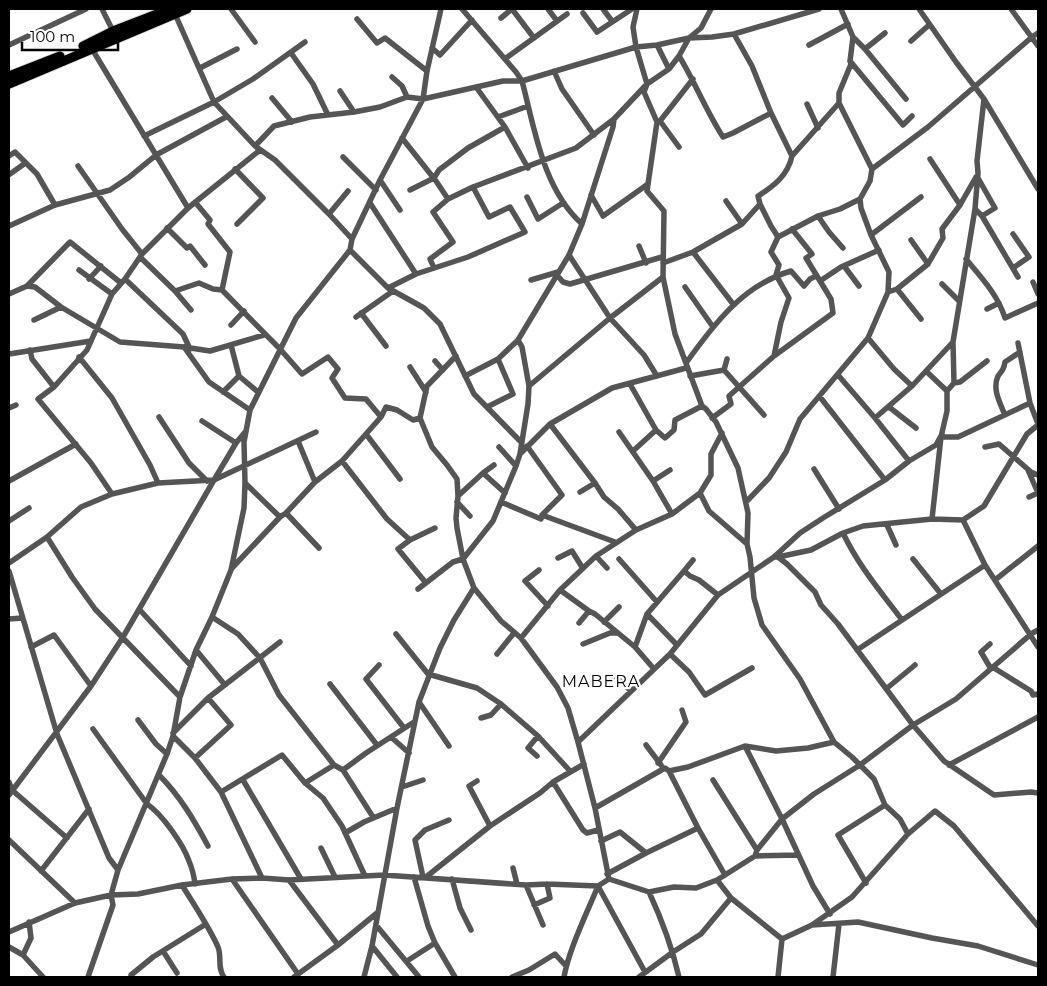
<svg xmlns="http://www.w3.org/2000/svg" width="1047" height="986" font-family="Montserrat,sans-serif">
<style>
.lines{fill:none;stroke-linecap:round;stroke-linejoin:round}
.primary-casing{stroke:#dbdbdb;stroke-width:11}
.minor{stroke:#555;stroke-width:5.5}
.primary{stroke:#000;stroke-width:9}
.labels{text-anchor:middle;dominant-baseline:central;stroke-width:4.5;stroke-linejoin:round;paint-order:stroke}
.neighbourhood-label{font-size:16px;letter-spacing:1px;fill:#000;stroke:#fff}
</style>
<rect width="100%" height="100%" fill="#fff"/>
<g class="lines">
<defs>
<path id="primary" d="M 83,46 L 113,31 L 170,9
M 9,76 L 60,56
M 9,84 L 187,9"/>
</defs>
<use href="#primary" class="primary-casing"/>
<path class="minor" d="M 102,9 L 113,31
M 231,9 L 255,42
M 462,9 L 516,72 L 522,81 C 535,130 543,189 582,224
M 548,9 L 557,21
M 603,9 L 612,21
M 637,9 L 633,27 L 636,47 L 647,84 L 644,92 L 657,122 L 647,191 L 664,211 L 663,277 L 675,334 L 702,406 L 706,409 L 716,422 L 738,468 L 748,513 L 747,544 L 750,557 L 754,598 L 762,625 L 800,679 L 834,742 L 852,757 L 874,779 L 885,805 L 900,819 L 908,834
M 841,9 L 853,37 L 865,49 L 906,99
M 919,9 L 956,62 L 984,99 L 1038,189
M 1011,9 L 1038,46
M 583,13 L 597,32 L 632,9
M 175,14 L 214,102 L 255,146 L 275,160 L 329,214 L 352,239
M 501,18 L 512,9 L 534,38
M 357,19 L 377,43 L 385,38 L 427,71
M 734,34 L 752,66 L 771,113 L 792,156
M 853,37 L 850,61 L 851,64 L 839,93 L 839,103 L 872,169 L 870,181 L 860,199 L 861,208 L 871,235 L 889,272 L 888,292
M 911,41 L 929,25
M 9,45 L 86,9
M 657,45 L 669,69
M 809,45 L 848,24
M 432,48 L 440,55 L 472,20
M 92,49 L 188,208
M 865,49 L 885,33
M 291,53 L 313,84 L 328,115
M 679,56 C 695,82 706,111 723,137 L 733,133 L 771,113
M 506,58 L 567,14
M 850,61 L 903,125 L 912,116
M 200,68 L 237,49
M 554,71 L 562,89 L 594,135
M 392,77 L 402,86 L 407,97
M 476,87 L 505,127 L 528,168
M 340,91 L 354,112
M 272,98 L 292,122
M 807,104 L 818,128
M 498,117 L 528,106
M 660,121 L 679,147
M 657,122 L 660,121 L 693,79
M 144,136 L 214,102 L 253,79 L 305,42
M 402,138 L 436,181 L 448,199 L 473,187 L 576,148 L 614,119
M 255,146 L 274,126 L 310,117 L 354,112 L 380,107 L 407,97 L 423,99 L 503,81 L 522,81 L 636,47 L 657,45 L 689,38 L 712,37 L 734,34 L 819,9
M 9,156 L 15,152 L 37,174 L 55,205
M 343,157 L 376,190
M 930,159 L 960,205
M 78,166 L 122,229 L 142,254
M 235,169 L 263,198 L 237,224
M 872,169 L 928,127 L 1032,37 L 1038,33
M 10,174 L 24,164
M 978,178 L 995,208 L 982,216
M 380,180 L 400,210
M 410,190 L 434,178 L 439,170 L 468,148 L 505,127
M 591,195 L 603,216 L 648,184
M 527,197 L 538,219 L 563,203
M 726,201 L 742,224
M 195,202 L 210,220 L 208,224 L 230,252 L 222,290
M 370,203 L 416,274
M 760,204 L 771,226 L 778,237 L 771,252 L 779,265 L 776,275 L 789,298 L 781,322 L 774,356
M 975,209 L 982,216 L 1018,277
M 329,214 L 348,191
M 818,216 L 829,232 L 843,248
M 9,226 L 55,205 L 110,190 L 128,178 L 156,155 L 226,117
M 167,228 L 187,248 L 190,246 L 205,265
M 1013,234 L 1029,257 L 1013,268
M 871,235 L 921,197
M 778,237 L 818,216 L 840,209 L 860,199
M 911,240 L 928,264
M 639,246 L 646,263
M 350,250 L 388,288 L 424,308 L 440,324 L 474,394 L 521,442
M 693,252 L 733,304
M 569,255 L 610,318 L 644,355 L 657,376
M 140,257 L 175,291 L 191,310
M 966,259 C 981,277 998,295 1005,318 L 1038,303
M 663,263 L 693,252 L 742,224 L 760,204 L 758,196 C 774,186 788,175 792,156 L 839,103
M 844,266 L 859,286
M 434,268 L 430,259 L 453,242 L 433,212 L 448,199
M 79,270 L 112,294
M 556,274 L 563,282 L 570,284 L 662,257
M 89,279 L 101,266
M 125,279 L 183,334 L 190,349
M 531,280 L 558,272
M 820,281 L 841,267 L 879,250
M 1033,282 L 1038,294
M 942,284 L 959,301
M 27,286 L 35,287 L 61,307 L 120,342 L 184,347 L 210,351 L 264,335
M 685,287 L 713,327
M 388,288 L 416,274 L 468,257 L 525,232 L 510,207 L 489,217 L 473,187
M 897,289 L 921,319
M 175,291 L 199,283 L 213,289 L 222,290 L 280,349 L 302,374 L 328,357 L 338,369 L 332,378 L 345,398 L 366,399 L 381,417
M 9,294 L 27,286 L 70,242 L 121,283
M 987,309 L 999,303
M 361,313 L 386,346
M 356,317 L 393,291
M 34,320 L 61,307
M 231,325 L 244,311
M 868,338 L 894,369 L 912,386
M 1018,343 L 1030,403 L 1038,424
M 184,347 L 209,382 L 250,410
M 30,350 L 32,359 L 54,387
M 9,354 L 91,341
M 456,356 L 427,386 L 420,418 L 432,447 L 447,465 L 457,479 L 458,496 L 456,518 L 457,528 L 463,559 L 474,588 L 501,621 L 521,638 L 557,687 L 568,708 L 578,742 L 595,808 L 609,879
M 79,357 L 112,398 L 150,465 L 158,483
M 435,361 L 443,370
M 686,363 C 714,324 743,285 791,271 L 804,286 L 810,279 L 816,276
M 410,367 L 426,392
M 724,370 L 764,415
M 927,372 L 947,391
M 838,375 L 875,418 L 909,461
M 239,376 L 258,392
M 465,376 L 498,359 L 518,340
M 690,376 L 724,370 L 727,359
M 954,383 L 960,382 L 987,361
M 630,384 L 656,430 L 665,438 L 674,430 L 675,420 L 702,406
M 529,386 L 610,318 L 663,277
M 223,392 L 239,376 L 231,345
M 820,397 L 885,480
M 487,407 L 513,394 L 498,359
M 889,407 L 916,428
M 9,408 L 16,405
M 1005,415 C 1000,403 992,389 998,376 C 1002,371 1004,369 1005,362 L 1020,352
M 159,417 L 189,463 L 207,481
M 712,418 L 731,404 L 729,396 L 774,356 L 833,313 L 831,299 L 806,258 L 812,254 L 792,229
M 875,418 L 912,386 L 953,342
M 202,421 L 236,443
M 550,424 L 595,483 L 604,497 L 618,509 L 636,530
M 619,432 L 653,481 L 672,514
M 366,434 L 400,479
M 941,437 L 958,437 L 1030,403
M 298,441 L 315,482
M 499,447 L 516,466
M 985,447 L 999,444 L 1031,472 L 1038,475
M 633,451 L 656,430
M 520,454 L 550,424 L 612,388 L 686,368
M 342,461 L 387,519 L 410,540 L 435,528
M 494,465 L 483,473 L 505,493
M 814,469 L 839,509
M 1028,470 L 1038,493 L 1029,497
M 9,481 L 76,444
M 653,481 L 670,470
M 245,483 L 280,517
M 580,492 L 595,483
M 700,493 L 709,511 L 747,544
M 112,494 L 91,463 L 38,399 L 54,387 L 87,350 L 112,294 L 125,279 L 142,254 L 188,208 L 260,150
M 458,496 L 483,473
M 747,501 L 769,478 L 786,452 L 800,419 L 868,338 L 888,292 L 897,289 L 928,264 L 943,238 L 942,229 L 960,205 L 976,177
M 457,502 L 470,516
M 501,502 L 541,519 L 542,515 L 562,495 L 527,446
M 286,513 L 319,548
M 542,515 L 615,542
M 932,519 L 941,437 L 947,411 L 947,391 L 954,383 L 953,342 L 975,209 L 978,173 L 977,161 L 984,99
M 963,520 L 985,565 L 1038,647
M 9,521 L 29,508
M 887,525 L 896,545
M 843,533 C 858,565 881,592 902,620
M 47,537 L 72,577 L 95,609 L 180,697
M 410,540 L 398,549 L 426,583
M 596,556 L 607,568
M 774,557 L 778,557 L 787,564 L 815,592 L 821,605 L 838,624 L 913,725 L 944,761 L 994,795 L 1031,792 L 1038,793
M 778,557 L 811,550 L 843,533 L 863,526 L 932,519 L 963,520 L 984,506 L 1027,434 L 1038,425
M 558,558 L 572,551 L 582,567
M 619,559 L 657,602
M 913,559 L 941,594
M 9,563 L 47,537 L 81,507 L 112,494 L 158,483 L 214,480 L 236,443 L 246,431
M 232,568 L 280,517 L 286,513 L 315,482 L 342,461 L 381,417 L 386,407 L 397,410 L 413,420 L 420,418
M 539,570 L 525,581 L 548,606
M 9,571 L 57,734 L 109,858 L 118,870
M 684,571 L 693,560
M 995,580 L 1038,546
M 418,589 L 453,562 L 463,559 L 493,521 L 516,466 L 520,454 L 528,404 L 529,386 L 522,347 L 518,340 L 569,255 L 582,224 L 613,127 L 614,119 L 647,84 L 669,69 L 679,56 L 689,38 L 701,28 L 711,9
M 560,590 L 589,611 L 595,614 L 635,647 L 654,669
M 139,609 L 191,666
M 647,614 L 677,645
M 212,617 L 238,634 L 260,658 L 279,695 L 334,765 L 343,770 L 373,817
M 9,619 L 22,618
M 604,622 L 619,607
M 579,623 L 589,611
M 396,634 L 428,674 L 477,688 L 501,704 L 538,736 L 570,771
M 521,638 L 560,590 L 596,556 L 636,530 L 672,514 L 700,493 L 711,475 L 711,454 L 722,433
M 583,644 L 610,633 L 616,633
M 990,644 L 981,652 L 991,669
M 31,647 L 54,635 L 91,686
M 635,647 L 647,614 L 684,571 L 690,576 L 699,580 L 718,595
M 196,650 L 225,685
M 857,650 L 985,565
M 497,654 L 514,633
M 670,654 L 689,672 L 705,695 L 752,668
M 379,665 L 366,679 L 404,728
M 994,668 L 1031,691 L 1033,695 L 1037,694 L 1038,695
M 616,677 L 631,691
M 330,684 L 377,745
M 886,689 L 915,665
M 419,702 L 449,746
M 481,718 L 491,715 L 501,704
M 138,720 L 156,744 L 167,754
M 93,729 L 147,804 C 162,814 183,844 189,861 C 192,868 194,876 195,884
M 173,733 L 208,698 L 280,642
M 173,736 L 195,758 L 221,792 L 262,878
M 391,737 L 409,753
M 578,742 L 670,654 L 718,595 L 774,557 L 800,533 L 823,518 L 885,480 L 909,461 L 936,445 L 942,434
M 646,745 L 661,765
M 745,746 L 782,819 L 813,886 L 830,914
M 537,756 L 528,748 L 538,736
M 195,758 L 231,725 L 208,698
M 658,763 L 686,722 L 682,710
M 949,765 L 1038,717
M 343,770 L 366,753 L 414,722
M 669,771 L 698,828 L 725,875
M 159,775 C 180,796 194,820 208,846
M 243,780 L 301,879
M 713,780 L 757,850
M 477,781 L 469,786 L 490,826
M 9,782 L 12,790 L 67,838
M 553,782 L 583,830 L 587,833 L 598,830
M 305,783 L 334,765
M 402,787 L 423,780
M 221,792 L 282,755 L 305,783 L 323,798 L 342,826 L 365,876
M 9,795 L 91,686 L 123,637 L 214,480 L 316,432
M 595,808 L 665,768 L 669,771 L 688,767 L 745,746 L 776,751 L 808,748 L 834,742
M 345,833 L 364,822 L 397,808
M 9,840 L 75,903
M 601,841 L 620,832 L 646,853
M 321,848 L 335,877
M 755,856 L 798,855
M 513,868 L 517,884
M 41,871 L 89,809
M 607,874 L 646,853 L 698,828
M 414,877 L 428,926 L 435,943 L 455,977
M 423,877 L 415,840 L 425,830 L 449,820
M 426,877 L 490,826 L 540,793 L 553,782 L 584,764
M 232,879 L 298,974
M 452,879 L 460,908 L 471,930
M 289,880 L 338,945
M 717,880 L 731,898 L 782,939
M 866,883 L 838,835 L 885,805
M 182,885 C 194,905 208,925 218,947 C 222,957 217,968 224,977
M 526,885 L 543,925
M 598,886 L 645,972
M 649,892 C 662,920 672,947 679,977
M 534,905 L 550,898 L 547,884
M 376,925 L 419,977
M 812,925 L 852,897 L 908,834 L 935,811 L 954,826 L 1038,926
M 9,932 L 75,903 L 111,895 L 138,894 L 182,885 L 232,879 L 262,878 L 289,880 L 384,875 L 526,885 L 547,884 L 598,886 L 609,879 L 649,892 L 674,887 L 696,888 L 717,880 L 755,856 L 757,850 L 782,819 L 814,794 L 860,765 L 913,725 L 956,699 L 1031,634 L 1038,630
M 782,939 L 812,925 L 858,922 L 932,938 L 978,946 L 1038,965
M 372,946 L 397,977
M 9,947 L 23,955 L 43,977
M 163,951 L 177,973
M 23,955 L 31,938 L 29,922
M 407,961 L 435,943
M 88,977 L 113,905 L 111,895 L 118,870 L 167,754 L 173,736 L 180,697 L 196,650 L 212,617 L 231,570 L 244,508 L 245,483 L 244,442 L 250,410 L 296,318 L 350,250 L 352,239 L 380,180 L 423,99 L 427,71 L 441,9
M 132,977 L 131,975 L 153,957 L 206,924
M 294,977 L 338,945 L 377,913
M 364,977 L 372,946 L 397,808 L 419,702 L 440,648 L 454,620 L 474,588
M 512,977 L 529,970 L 555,954 L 566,966
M 564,977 C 569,949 587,913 598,886
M 639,977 L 673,952 L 701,934 L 731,898
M 778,977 L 782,939
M 833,977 L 839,924"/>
<use href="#primary" class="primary"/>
</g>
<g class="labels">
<g class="neighbourhood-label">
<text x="601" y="681">MABERA</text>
</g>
</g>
<rect width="1047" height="986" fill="none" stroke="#000000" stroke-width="20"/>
<path d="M22 42v8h96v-8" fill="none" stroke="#000000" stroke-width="2.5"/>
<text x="30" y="42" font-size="15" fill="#000000" stroke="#ffffff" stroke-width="4" paint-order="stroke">100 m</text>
</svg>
